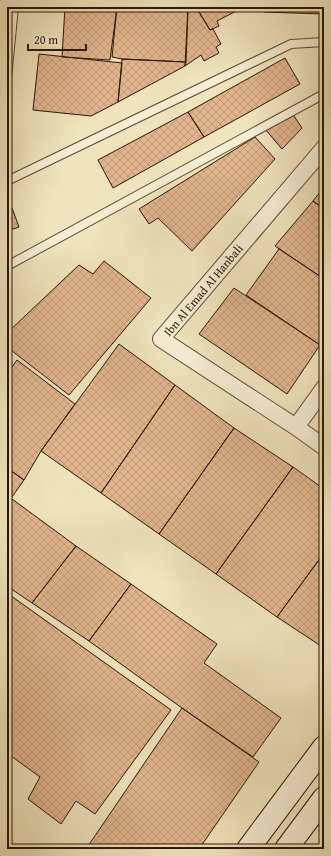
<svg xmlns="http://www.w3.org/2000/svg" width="331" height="856" font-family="'Gentium Book Plus',serif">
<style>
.building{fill:url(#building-cross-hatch);stroke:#2a1500}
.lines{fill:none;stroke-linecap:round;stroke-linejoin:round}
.lane-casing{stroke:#5b492f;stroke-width:10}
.street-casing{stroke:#5b492f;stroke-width:18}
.secondary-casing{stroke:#2a1500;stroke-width:24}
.lane{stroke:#f5edd4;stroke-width:8}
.street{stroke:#f5edd4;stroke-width:16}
.secondary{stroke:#f5edd4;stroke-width:22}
.labels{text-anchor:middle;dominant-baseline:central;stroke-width:3.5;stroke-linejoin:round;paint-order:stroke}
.street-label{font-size:12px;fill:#2a1500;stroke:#f5edd4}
</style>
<defs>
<pattern id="building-cross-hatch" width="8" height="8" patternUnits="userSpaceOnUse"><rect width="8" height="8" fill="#e1b48d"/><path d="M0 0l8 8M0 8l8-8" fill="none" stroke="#c19a78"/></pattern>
</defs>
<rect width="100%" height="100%" fill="#efe4bd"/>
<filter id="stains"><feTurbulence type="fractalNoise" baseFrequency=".005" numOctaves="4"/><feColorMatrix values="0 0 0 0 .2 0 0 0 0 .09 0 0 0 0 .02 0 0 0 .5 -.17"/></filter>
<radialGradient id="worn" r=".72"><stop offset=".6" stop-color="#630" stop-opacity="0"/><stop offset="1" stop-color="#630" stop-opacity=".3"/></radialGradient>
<path class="building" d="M 65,7 L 117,7 L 110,60 L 62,57 Z
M 117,7 L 133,7 L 188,11 L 186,62 L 122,59 L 112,57 Z
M 133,7 L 188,7 L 188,11 Z
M 188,7 L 196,7 L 210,30 L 213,29 L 221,44 L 216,47 L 219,53 L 204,61 L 201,55 L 185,66 Z
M 196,7 L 244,7 L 217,21 L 219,26 L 210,30 Z
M 264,7 L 324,7 L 324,14 L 264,12 Z
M 39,54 L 122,63 L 118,102 L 91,116 L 33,110 Z
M 285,58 L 300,84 L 204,137 L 188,112 Z
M 122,59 L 186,62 L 185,66 L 118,102 Z
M 188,112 L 204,137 L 113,188 L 98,160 Z
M 292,113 L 302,128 L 282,149 L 265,129 Z
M 255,137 L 275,159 L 192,251 L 158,218 L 149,224 L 139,209 Z
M 324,187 L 324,209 L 313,201 Z
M 313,201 L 324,209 L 324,279 L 275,246 Z
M 7,208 L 12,208 L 19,227 L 7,231 Z
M 279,249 L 324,279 L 324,340 L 320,345 L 246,295 Z
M 104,261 L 151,298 L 69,395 L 7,347 L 7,333 L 79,265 L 93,274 Z
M 234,288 L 320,345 L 287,394 L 199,334 Z
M 119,344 L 175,385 L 101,493 L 41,451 Z
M 17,360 L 75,404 L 41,451 L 24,480 L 7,468 L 7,374 Z
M 175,385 L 234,428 L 159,534 L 101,493 Z
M 234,428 L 293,467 L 216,574 L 159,534 Z
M 293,467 L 324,489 L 324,553 L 277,617 L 216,574 Z
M 7,468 L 24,480 L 7,504 Z
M 12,499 L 76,546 L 32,603 L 7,586 L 7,505 Z
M 76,546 L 131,584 L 89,641 L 32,603 Z
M 324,553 L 324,648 L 277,617 Z
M 131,584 L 217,644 L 204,663 L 281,718 L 253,757 L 182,708 L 89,641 Z
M 7,593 L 171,710 L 95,814 L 76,801 L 61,824 L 28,799 L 40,777 L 7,753 Z
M 182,708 L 259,762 L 199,849 L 86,849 Z"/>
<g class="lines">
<defs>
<path id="lane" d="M 7,78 L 14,7
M 7,181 L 291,44 L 324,42
M 7,266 L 324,94"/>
<path id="street" d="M 324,148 L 161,339 L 296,427 L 324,447
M 296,427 L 324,388"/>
<path id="secondary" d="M 248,849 L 324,747
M 286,849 L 324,798"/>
</defs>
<use href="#lane" class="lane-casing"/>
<use href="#street" class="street-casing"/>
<use href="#secondary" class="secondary-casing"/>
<use href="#lane" class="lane"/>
<use href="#street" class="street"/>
<use href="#secondary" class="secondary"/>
</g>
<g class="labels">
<g class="street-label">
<text transform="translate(203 290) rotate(-50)">Ibn Al Emad Al Hanbali</text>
</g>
</g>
<rect width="331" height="856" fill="none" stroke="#efe4bd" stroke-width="24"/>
<rect x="8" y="8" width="315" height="840" fill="none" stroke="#2a1500" stroke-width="2"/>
<rect x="12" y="12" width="307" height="832" fill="none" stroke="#2a1500"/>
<path d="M28 44v6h58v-6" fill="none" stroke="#2a1500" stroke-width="2"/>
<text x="34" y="44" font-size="12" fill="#2a1500" stroke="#f5edd4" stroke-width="3" paint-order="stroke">20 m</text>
<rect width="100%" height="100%" filter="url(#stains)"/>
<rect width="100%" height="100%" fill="url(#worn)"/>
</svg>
